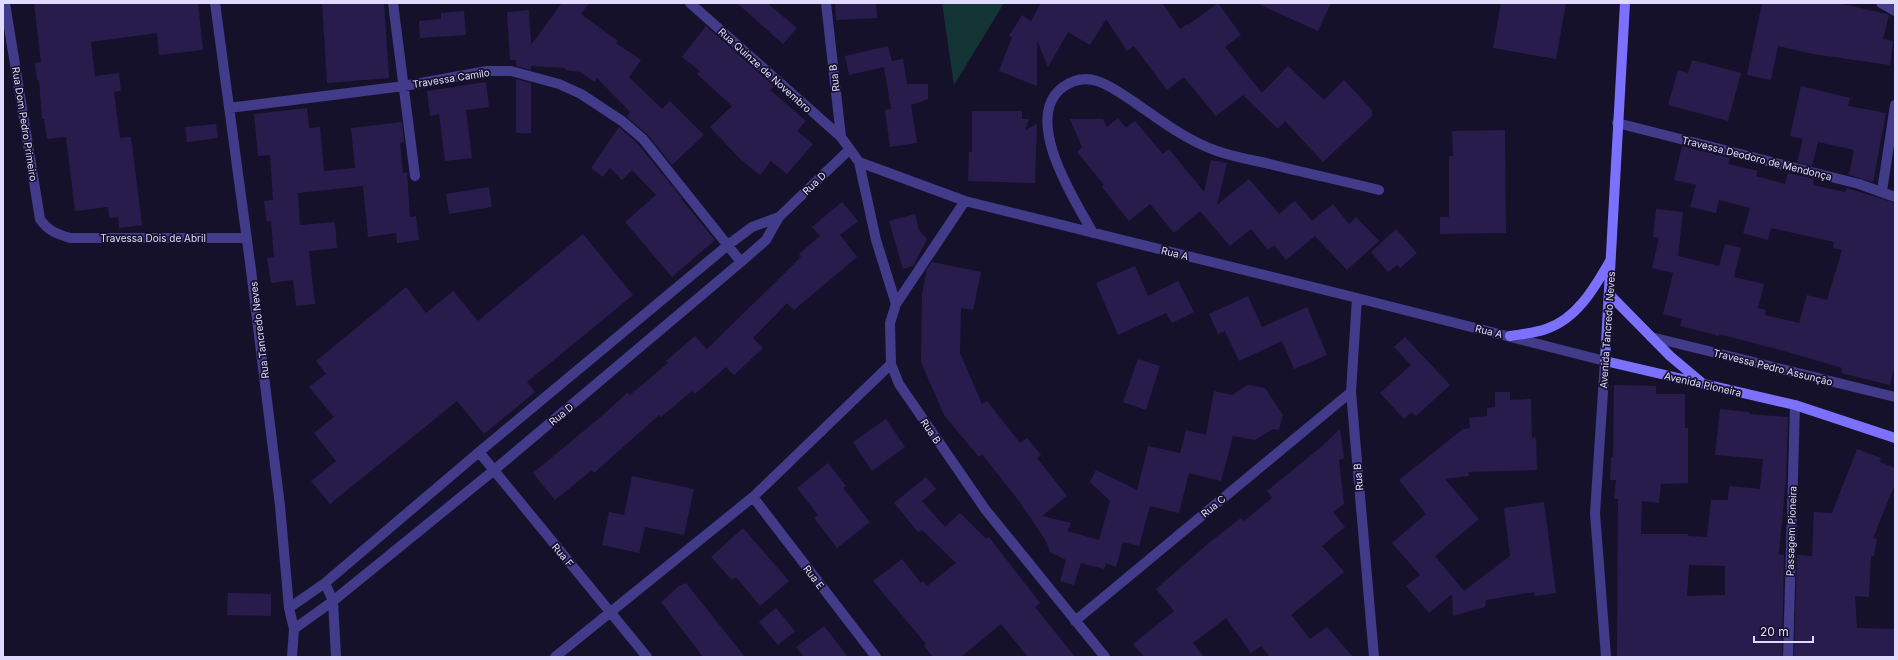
<svg xmlns="http://www.w3.org/2000/svg" width="1898" height="660" font-family="Inter,sans-serif">
<style>
.green{fill:#133435}
.building{fill:#281c4c;fill-rule:evenodd}
.lines{fill:none;stroke-linecap:round;stroke-linejoin:round}
.street{stroke:#423b8a;stroke-width:10}
.secondary{stroke:#7c71ff;stroke-width:10}
.labels{text-anchor:middle;dominant-baseline:central;stroke-width:3.5;stroke-linejoin:round;paint-order:stroke}
.street-label{font-size:10px;fill:#e0daff;stroke:#16112b}
</style>
<rect width="100%" height="100%" fill="#16112b"/>
<path class="green" d="M 942,3 L 1004,3 L 954,85 Z"/>
<path class="building" d="M 34,3 L 198,3 L 203,50 L 159,55 L 157,33 L 91,42 L 95,76 L 119,73 L 121,91 L 114,92 L 120,138 L 131,137 L 142,225 L 119,228 L 118,217 L 109,218 L 108,207 L 75,211 L 66,137 L 47,139 L 44,119 L 42,119 L 39,80 L 37,80 L 35,63 L 41,62 Z
M 322,3 L 384,3 L 389,78 L 327,83 Z
M 562,3 L 589,3 L 581,14 L 618,41 L 616,43 L 641,60 L 629,77 L 662,109 L 670,101 L 704,135 L 672,165 L 648,135 L 627,117 L 630,112 L 597,78 L 595,82 L 580,72 L 565,70 L 565,68 L 531,66 L 531,70 L 516,66 L 516,60 L 510,60 L 507,12 L 529,10 L 531,45 Z
M 737,3 L 767,3 L 797,28 L 783,44 Z
M 835,3 L 876,3 L 877,18 L 836,20 Z
M 1041,3 L 1162,3 L 1180,29 L 1187,24 L 1188,25 L 1218,3 L 1241,35 L 1225,47 L 1262,93 L 1288,66 L 1324,100 L 1344,80 L 1372,110 L 1372,116 L 1323,162 L 1285,121 L 1278,129 L 1243,95 L 1216,116 L 1184,77 L 1167,90 L 1134,46 L 1127,51 L 1106,19 L 1090,45 L 1068,32 L 1048,67 L 1037,40 L 1037,86 L 999,71 L 1012,37 L 1009,36 L 1022,15 L 1031,21 Z
M 1256,3 L 1331,3 L 1318,31 Z
M 1501,3 L 1566,3 L 1556,59 L 1493,48 Z
M 1762,3 L 1838,3 L 1887,14 L 1889,15 L 1883,39 L 1893,41 L 1890,65 L 1813,54 L 1778,46 L 1771,80 L 1747,75 Z
M 464,11 L 466,35 L 420,38 L 419,21 L 441,19 L 441,13 Z
M 706,26 L 774,86 L 770,90 L 806,121 L 797,131 L 813,144 L 787,174 L 771,161 L 760,175 L 741,160 L 710,127 L 732,106 L 697,74 L 700,71 L 682,57 Z
M 888,46 L 892,61 L 903,59 L 907,84 L 928,84 L 928,99 L 911,105 L 917,143 L 890,147 L 885,110 L 891,109 L 884,67 L 849,75 L 845,56 Z
M 1692,60 L 1741,73 L 1728,121 L 1668,105 L 1678,70 L 1688,73 Z
M 516,79 L 531,83 L 531,133 L 516,133 Z
M 486,82 L 489,107 L 466,110 L 472,158 L 445,161 L 439,114 L 430,116 L 427,91 Z
M 1801,86 L 1850,98 L 1848,106 L 1886,113 L 1873,182 L 1849,175 L 1854,150 L 1818,142 L 1812,166 L 1797,162 L 1803,139 L 1790,136 Z
M 307,108 L 309,128 L 320,127 L 324,171 L 355,168 L 351,128 L 402,122 L 404,142 L 400,143 L 403,173 L 407,172 L 410,217 L 416,216 L 419,240 L 397,243 L 396,233 L 368,237 L 363,186 L 298,193 L 300,225 L 335,222 L 337,248 L 309,251 L 315,304 L 296,306 L 293,280 L 271,283 L 267,258 L 274,257 L 271,221 L 267,222 L 264,201 L 273,200 L 270,155 L 258,156 L 254,114 Z
M 972,111 L 1022,111 L 1022,119 L 1029,119 L 1025,130 L 1037,124 L 1035,183 L 968,181 L 969,152 L 972,152 Z
M 1118,118 L 1126,128 L 1135,121 L 1163,154 L 1169,149 L 1204,192 L 1211,160 L 1227,163 L 1217,205 L 1249,179 L 1279,214 L 1295,201 L 1312,221 L 1333,204 L 1349,224 L 1356,217 L 1379,241 L 1347,270 L 1315,236 L 1286,260 L 1274,245 L 1268,250 L 1251,229 L 1230,246 L 1200,211 L 1174,233 L 1150,204 L 1129,221 L 1102,187 L 1104,185 L 1077,152 L 1082,147 L 1070,119 L 1103,119 L 1107,127 Z
M 216,124 L 218,138 L 187,142 L 185,127 Z
M 619,127 L 638,144 L 682,198 L 681,199 L 715,240 L 672,277 L 625,222 L 656,195 L 632,170 L 622,180 L 610,168 L 603,177 L 591,168 Z
M 1505,130 L 1506,233 L 1440,234 L 1440,217 L 1449,217 L 1449,156 L 1453,156 L 1452,131 Z
M 1682,146 L 1730,158 L 1728,164 L 1758,171 L 1756,176 L 1785,184 L 1788,173 L 1814,179 L 1813,185 L 1845,192 L 1847,188 L 1895,203 L 1895,364 L 1890,385 L 1841,373 L 1842,368 L 1791,353 L 1719,334 L 1719,336 L 1680,326 L 1682,319 L 1663,314 L 1673,273 L 1652,268 L 1659,238 L 1653,237 L 1656,209 L 1683,212 L 1678,256 L 1719,266 L 1725,244 L 1741,248 L 1734,277 L 1764,284 L 1758,308 L 1766,310 L 1765,315 L 1799,323 L 1807,295 L 1827,300 L 1842,250 L 1833,248 L 1834,242 L 1771,228 L 1768,240 L 1743,233 L 1750,208 L 1719,200 L 1716,213 L 1690,207 L 1696,185 L 1674,180 Z
M 489,187 L 492,207 L 449,214 L 446,194 Z
M 842,202 L 858,221 L 840,235 L 857,257 L 794,310 L 787,303 L 753,338 L 763,348 L 734,375 L 726,367 L 695,394 L 692,391 L 661,417 L 659,415 L 594,473 L 592,470 L 555,500 L 533,473 L 603,415 L 627,393 L 630,395 L 668,363 L 666,361 L 695,336 L 707,349 L 801,257 L 799,254 L 820,236 L 812,227 Z
M 915,214 L 919,230 L 927,239 L 913,266 L 903,269 L 889,221 Z
M 1396,229 L 1417,253 L 1400,268 L 1397,265 L 1388,272 L 1371,252 Z
M 583,234 L 633,295 L 527,382 L 535,392 L 484,434 L 457,401 L 330,504 L 311,481 L 336,461 L 314,433 L 334,417 L 309,387 L 326,374 L 316,361 L 406,287 L 426,313 L 453,291 L 478,321 Z
M 932,262 L 981,272 L 973,310 L 961,308 L 960,353 L 982,404 L 987,401 L 1020,443 L 1027,438 L 1041,455 L 1037,458 L 1067,496 L 1042,516 L 1071,523 L 1067,531 L 1099,540 L 1110,501 L 1090,482 L 1096,470 L 1137,490 L 1148,446 L 1180,453 L 1186,430 L 1206,435 L 1214,391 L 1232,395 L 1248,385 L 1265,388 L 1283,415 L 1279,430 L 1273,429 L 1255,440 L 1233,436 L 1221,481 L 1189,473 L 1179,513 L 1150,506 L 1139,546 L 1123,542 L 1116,567 L 1106,563 L 1104,569 L 1081,563 L 1074,585 L 1060,581 L 1066,560 L 1050,552 L 1046,541 L 1019,501 L 982,454 L 979,457 L 944,415 L 921,362 L 922,294 L 927,269 Z
M 1135,266 L 1148,296 L 1178,281 L 1194,312 L 1172,323 L 1166,313 L 1118,335 L 1096,283 Z
M 1248,296 L 1262,327 L 1307,307 L 1327,355 L 1294,369 L 1282,341 L 1239,361 L 1225,331 L 1218,334 L 1209,314 Z
M 1405,337 L 1450,385 L 1416,416 L 1412,412 L 1404,419 L 1380,393 L 1411,365 L 1394,347 Z
M 1138,359 L 1160,366 L 1146,410 L 1123,402 Z
M 1614,385 L 1656,386 L 1656,394 L 1685,394 L 1685,428 L 1688,428 L 1688,483 L 1661,484 L 1659,503 L 1642,501 L 1641,534 L 1688,534 L 1688,536 L 1707,537 L 1711,500 L 1728,500 L 1729,486 L 1760,489 L 1763,459 L 1715,455 L 1720,409 L 1749,412 L 1749,414 L 1788,417 L 1786,478 L 1779,554 L 1784,555 L 1782,657 L 1617,657 L 1618,499 L 1614,499 L 1616,480 L 1610,480 L 1611,457 L 1613,457 ZM 1689,565 L 1725,566 L 1725,595 L 1687,596 Z
M 1495,392 L 1510,392 L 1510,400 L 1531,399 L 1532,438 L 1536,437 L 1537,470 L 1468,472 L 1469,476 L 1445,479 L 1479,519 L 1435,556 L 1464,591 L 1510,556 L 1504,508 L 1544,502 L 1556,593 L 1535,596 L 1534,592 L 1486,600 L 1485,607 L 1453,616 L 1452,594 L 1429,613 L 1406,586 L 1420,575 L 1392,543 L 1426,514 L 1399,480 L 1463,429 L 1470,428 L 1469,418 L 1487,416 L 1487,408 L 1495,407 Z
M 886,419 L 905,447 L 872,471 L 853,442 Z
M 1340,429 L 1344,458 L 1339,460 L 1344,504 L 1333,512 L 1345,527 L 1322,546 L 1344,572 L 1291,615 L 1310,639 L 1327,627 L 1353,657 L 1270,657 L 1261,646 L 1251,653 L 1226,618 L 1193,643 L 1204,657 L 1144,657 L 1133,644 L 1174,611 L 1156,589 L 1210,542 L 1241,518 L 1244,521 L 1272,498 L 1267,491 L 1321,447 Z
M 1857,449 L 1881,458 L 1880,462 L 1895,468 L 1895,484 L 1873,538 L 1877,539 L 1874,556 L 1871,556 L 1869,597 L 1855,596 L 1857,628 L 1895,629 L 1895,657 L 1794,657 L 1797,555 L 1812,556 L 1814,512 L 1832,513 Z
M 828,463 L 846,486 L 843,488 L 870,522 L 837,548 L 814,518 L 818,515 L 797,488 Z
M 632,476 L 694,489 L 684,535 L 645,527 L 639,553 L 602,545 L 609,512 L 624,515 Z
M 926,477 L 936,489 L 922,501 L 945,527 L 960,513 L 986,539 L 989,537 L 1040,603 L 1035,607 L 1075,657 L 1028,657 L 1001,624 L 961,657 L 933,657 L 924,646 L 926,644 L 873,581 L 902,559 L 921,583 L 923,581 L 927,586 L 956,563 L 922,530 L 918,532 L 894,503 Z
M 743,528 L 789,581 L 760,606 L 736,577 L 732,580 L 711,557 Z
M 686,583 L 745,657 L 703,657 L 661,602 L 679,586 Z
M 228,593 L 271,594 L 271,616 L 227,615 Z
M 776,608 L 795,631 L 778,645 L 759,622 Z
M 824,626 L 848,657 L 804,657 L 796,647 Z"/>
<g class="lines">
<path class="street" d="M 5,3 L 40,219 C 48,231 57,234 70,238 L 247,238
M 215,3 L 251,270 L 280,506 L 289,608 L 294,629 L 292,657
M 393,3 L 415,176
M 690,3 L 841,137
M 826,3 L 841,137 L 859,162 L 965,201 L 1357,298 L 1605,361 L 1595,513 L 1606,657
M 1881,3 L 1895,11
M 229,108 L 404,86 L 487,71 L 511,71 L 559,84 L 581,94 L 622,121 L 643,139 L 741,262
M 1617,123 L 1859,184 L 1895,197
M 859,162 L 876,240 L 896,304 L 890,323 L 891,364 L 899,384 L 985,509 L 1105,657
M 1882,191 L 1895,105
M 1093,233 C 1075,201 1021,118 1063,87 C 1073,80 1085,77 1097,81 C 1110,85 1122,94 1134,102 C 1160,120 1187,141 1217,151 C 1234,157 1252,160 1270,164 C 1306,173 1343,181 1379,190
M 1357,298 L 1351,392 L 1374,657
M 896,304 L 965,201
M 1651,337 L 1895,397
M 479,452 L 647,657
M 753,497 L 876,657
M 325,583 L 333,601 L 336,657
M 289,608 L 325,583 L 479,452 L 728,245 L 752,227 L 779,217
M 1075,621 L 1351,392
M 294,629 L 333,601 L 493,471 L 741,262 L 766,240 L 779,217 L 850,149
M 555,657 L 753,497 L 891,364
M 1788,657 L 1795,405"/>
<path class="secondary" d="M 1625,3 L 1605,361 L 1795,405 L 1895,438
M 1610,295 L 1670,356 L 1701,382
M 1510,336 C 1522,334 1535,333 1546,329 C 1577,319 1595,287 1610,261"/>
</g>
<g class="labels">
<g class="street-label">
<text transform="translate(765 70) rotate(42)">Rua Quinze de Novembro</text>
<text transform="translate(451 78) rotate(-9)">Travessa Camilo</text>
<text transform="translate(834 78) rotate(-97)">Rua B</text>
<text transform="translate(25 124) rotate(81)">Rua Dom Pedro Primeiro</text>
<text transform="translate(1757 158) rotate(14)">Travessa Deodoro de Mendonça</text>
<text transform="translate(814 183) rotate(-44)">Rua D</text>
<text x="153" y="238">Travessa Dois de Abril</text>
<text transform="translate(1175 253) rotate(14)">Rua A</text>
<text transform="translate(259 330) rotate(-97)">Rua Tancredo Neves</text>
<text transform="translate(1607 330) rotate(-86)">Avenida Tancredo Neves</text>
<text transform="translate(1489 331) rotate(14)">Rua A</text>
<text transform="translate(1773 367) rotate(14)">Travessa Pedro Assunção</text>
<text transform="translate(1703 384) rotate(13)">Avenida Pioneira</text>
<text transform="translate(561 414) rotate(-40)">Rua D</text>
<text transform="translate(931 431) rotate(56)">Rua B</text>
<text transform="translate(1358 477) rotate(-95)">Rua B</text>
<text transform="translate(1213 506) rotate(-40)">Rua C</text>
<text transform="translate(1791 531) rotate(-88)">Passagem Pioneira</text>
<text transform="translate(563 555) rotate(50)">Rua F</text>
<text transform="translate(814 577) rotate(53)">Rua E</text>
</g>
</g>
<rect width="1898" height="660" fill="none" stroke="#e0daff" stroke-width="8"/>
<path d="M1754 636v6h59v-6" fill="none" stroke="#e0daff" stroke-width="2"/>
<text x="1760" y="636" font-size="12" fill="#e0daff" stroke="#16112b" stroke-width="3" paint-order="stroke">20 m</text>
</svg>
